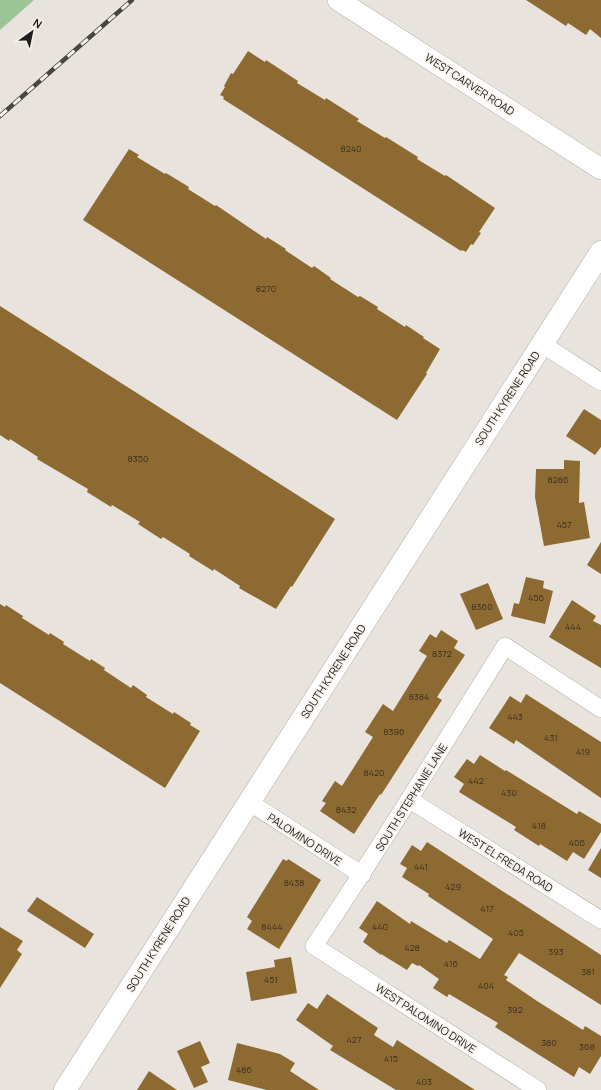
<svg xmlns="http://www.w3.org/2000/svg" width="601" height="1090" font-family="Manrope,sans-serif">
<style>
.green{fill:#9bc595}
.building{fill:#8e6a33}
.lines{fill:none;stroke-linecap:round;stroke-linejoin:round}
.minor-casing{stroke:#b3aea8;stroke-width:18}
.tertiary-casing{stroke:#b3aea8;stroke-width:22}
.secondary-casing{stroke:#b3aea8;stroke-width:23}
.minor{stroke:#fff;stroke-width:17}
.tertiary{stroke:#fff;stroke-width:21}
.secondary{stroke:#fff;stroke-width:22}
.rail-casing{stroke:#484542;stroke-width:4.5}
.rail{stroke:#f6f1ea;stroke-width:3;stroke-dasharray:9;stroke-linecap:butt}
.labels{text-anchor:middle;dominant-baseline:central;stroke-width:3;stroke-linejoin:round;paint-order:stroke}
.number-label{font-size:9px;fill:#3b3021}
.street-label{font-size:11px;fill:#1f1d1b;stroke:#f6f1ea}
</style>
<rect width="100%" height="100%" fill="#e8e3dd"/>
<path class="green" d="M 0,0 L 34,0 L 0,30 Z"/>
<path class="building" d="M 526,0 L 601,0 L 601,38 L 590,29 L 586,35 L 568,23 L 566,26 Z
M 248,51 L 265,62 L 266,60 L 298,81 L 297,83 L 325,100 L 326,98 L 359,119 L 357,121 L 385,138 L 386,137 L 418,157 L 417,159 L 445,176 L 446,175 L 495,208 L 479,232 L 481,233 L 473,245 L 471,244 L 466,252 L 462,250 L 461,251 L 223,99 L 224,97 L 220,95 L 225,87 L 224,86 L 231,73 L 233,74 Z
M 129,149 L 139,155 L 137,157 L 165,174 L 166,173 L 189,187 L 188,189 L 215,206 L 216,205 L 266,239 L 267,237 L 286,249 L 285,250 L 312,268 L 314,266 L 331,278 L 330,279 L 358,297 L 360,296 L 378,307 L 377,309 L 405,327 L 406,325 L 424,337 L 423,338 L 440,349 L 426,373 L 427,374 L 397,420 L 83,220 Z
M 0,306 L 335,519 L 292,587 L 291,586 L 276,609 L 239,588 L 240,586 L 214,569 L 213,571 L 189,556 L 190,554 L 163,537 L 161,539 L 138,524 L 140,522 L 112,505 L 111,507 L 87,492 L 88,489 L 37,459 L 38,457 L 10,439 L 9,441 L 0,435 Z
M 584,409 L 601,420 L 601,447 L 595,455 L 566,436 Z
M 564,460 L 580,461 L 579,503 L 584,502 L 590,538 L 544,546 L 535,497 L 536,469 L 564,469 Z
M 601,542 L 601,574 L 587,565 Z
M 526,577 L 544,581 L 543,588 L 553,591 L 545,624 L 511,616 L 514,603 L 519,604 Z
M 488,583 L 503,619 L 476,630 L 460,594 Z
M 572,600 L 596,616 L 593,621 L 601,625 L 601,668 L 549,637 Z
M 0,604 L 5,607 L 6,605 L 23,616 L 22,618 L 49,635 L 50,633 L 64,642 L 63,644 L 90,661 L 91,659 L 105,668 L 104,670 L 131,688 L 133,685 L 147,695 L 146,697 L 173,714 L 174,712 L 191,723 L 190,725 L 200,731 L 165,788 L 0,683 Z
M 441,630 L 458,641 L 454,648 L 465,655 L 437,697 L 442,700 L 381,795 L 380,794 L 354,834 L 320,811 L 326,803 L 322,801 L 335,781 L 342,786 L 373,737 L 365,732 L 383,704 L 393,711 L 427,656 L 419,651 L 430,634 L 436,638 Z
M 526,694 L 601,742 L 601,798 L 516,740 L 514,744 L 489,728 L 510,696 L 521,703 Z
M 480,755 L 505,771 L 506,770 L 577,814 L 579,811 L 601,824 L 601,832 L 584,859 L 573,852 L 567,861 L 540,844 L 539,846 L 514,830 L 516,827 L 459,792 L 464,784 L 454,777 L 467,759 L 474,764 Z
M 427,842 L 601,955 L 601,1005 L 519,953 L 504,975 L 508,977 L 506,980 L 537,1001 L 583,1030 L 585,1026 L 601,1036 L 601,1056 L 590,1074 L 579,1067 L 574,1077 L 495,1027 L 498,1023 L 449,994 L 447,997 L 433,988 L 439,979 L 419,965 L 418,966 L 412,963 L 407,970 L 381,954 L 381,955 L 363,942 L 368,934 L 359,928 L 377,901 L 410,924 L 411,921 L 447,943 L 449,940 L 480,959 L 493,939 L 428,896 L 429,894 L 402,877 L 407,868 L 400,864 L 412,845 L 421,851 Z
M 601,848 L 601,878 L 588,870 Z
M 283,859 L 287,861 L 288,859 L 321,880 L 279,949 L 247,929 L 252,921 L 247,917 Z
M 37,897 L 94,934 L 85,948 L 27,911 Z
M 0,927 L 23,941 L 17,950 L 22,954 L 0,988 Z
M 291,957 L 297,993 L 251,1001 L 246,972 L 275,967 L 274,960 Z
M 327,994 L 378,1028 L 374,1035 L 393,1047 L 397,1040 L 475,1090 L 396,1090 L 330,1050 L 333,1046 L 296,1020 L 308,1003 L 317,1009 Z
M 200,1041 L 210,1063 L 201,1067 L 208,1082 L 194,1088 L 177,1051 Z
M 237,1043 L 280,1054 L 295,1063 L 290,1071 L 319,1090 L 267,1090 L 228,1080 Z
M 149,1071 L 177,1090 L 137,1090 Z"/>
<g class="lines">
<defs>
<path id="minor" d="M 542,344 L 601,382
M 410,800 L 601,920
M 249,802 L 362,875
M 538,1090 L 314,946 C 380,848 442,747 505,646 L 601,709"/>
<path id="tertiary" d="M 338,0 L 601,169"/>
<path id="secondary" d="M 65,1090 L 601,252"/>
</defs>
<use href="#minor" class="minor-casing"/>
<use href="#tertiary" class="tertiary-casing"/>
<use href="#secondary" class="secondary-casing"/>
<use href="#minor" class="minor"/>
<use href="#tertiary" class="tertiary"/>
<use href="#secondary" class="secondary"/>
<defs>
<path id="rail" d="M 0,116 L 132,0"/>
</defs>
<use href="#rail" class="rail-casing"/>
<use href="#rail" class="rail"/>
</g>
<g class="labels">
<g class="number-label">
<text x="351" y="148">8240</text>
<text x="266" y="288">8270</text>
<text x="138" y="458">8350</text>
<text x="558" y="479">8286</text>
<text x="564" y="524">457</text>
<text x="536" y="597">456</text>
<text x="482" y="606">8360</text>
<text x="573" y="626">444</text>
<text x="442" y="653">8372</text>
<text x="419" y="696">8384</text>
<text x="515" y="716">443</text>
<text x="394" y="731">8396</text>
<text x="551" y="737">431</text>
<text x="583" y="751">419</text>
<text x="374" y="772">8420</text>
<text x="476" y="780">442</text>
<text x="509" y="792">430</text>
<text x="346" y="809">8432</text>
<text x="539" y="825">418</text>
<text x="577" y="842">406</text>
<text x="421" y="866">441</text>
<text x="294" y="882">8438</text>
<text x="453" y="886">429</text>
<text x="487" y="908">417</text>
<text x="272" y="926">8444</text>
<text x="380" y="926">440</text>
<text x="516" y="932">405</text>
<text x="412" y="947">428</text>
<text x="556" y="951">393</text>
<text x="451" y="963">416</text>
<text x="588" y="971">381</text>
<text x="271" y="979">451</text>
<text x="486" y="985">404</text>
<text x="515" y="1009">392</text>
<text x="354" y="1039">427</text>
<text x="549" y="1042">380</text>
<text x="587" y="1046">368</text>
<text x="391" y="1058">415</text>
<text x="244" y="1069">486</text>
<text x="424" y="1081">403</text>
</g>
<g class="street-label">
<text transform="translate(470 84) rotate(33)">WEST CARVER ROAD</text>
<text transform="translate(507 398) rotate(-57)">SOUTH KYRENE ROAD</text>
<text transform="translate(333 671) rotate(-57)">SOUTH KYRENE ROAD</text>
<text transform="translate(411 797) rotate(-58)">SOUTH STEPHANIE LANE</text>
<text transform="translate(305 839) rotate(33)">PALOMINO DRIVE</text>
<text transform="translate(506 860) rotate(32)">WEST EL FREDA ROAD</text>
<text transform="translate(158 944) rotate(-58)">SOUTH KYRENE ROAD</text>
<text transform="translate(426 1018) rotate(33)">WEST PALOMINO DRIVE</text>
</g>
</g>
<g transform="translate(32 32) rotate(33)" stroke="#f6f1ea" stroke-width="3" paint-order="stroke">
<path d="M0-3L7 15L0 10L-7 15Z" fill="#1f1d1b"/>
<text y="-6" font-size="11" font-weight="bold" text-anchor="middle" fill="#1f1d1b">N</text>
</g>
</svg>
